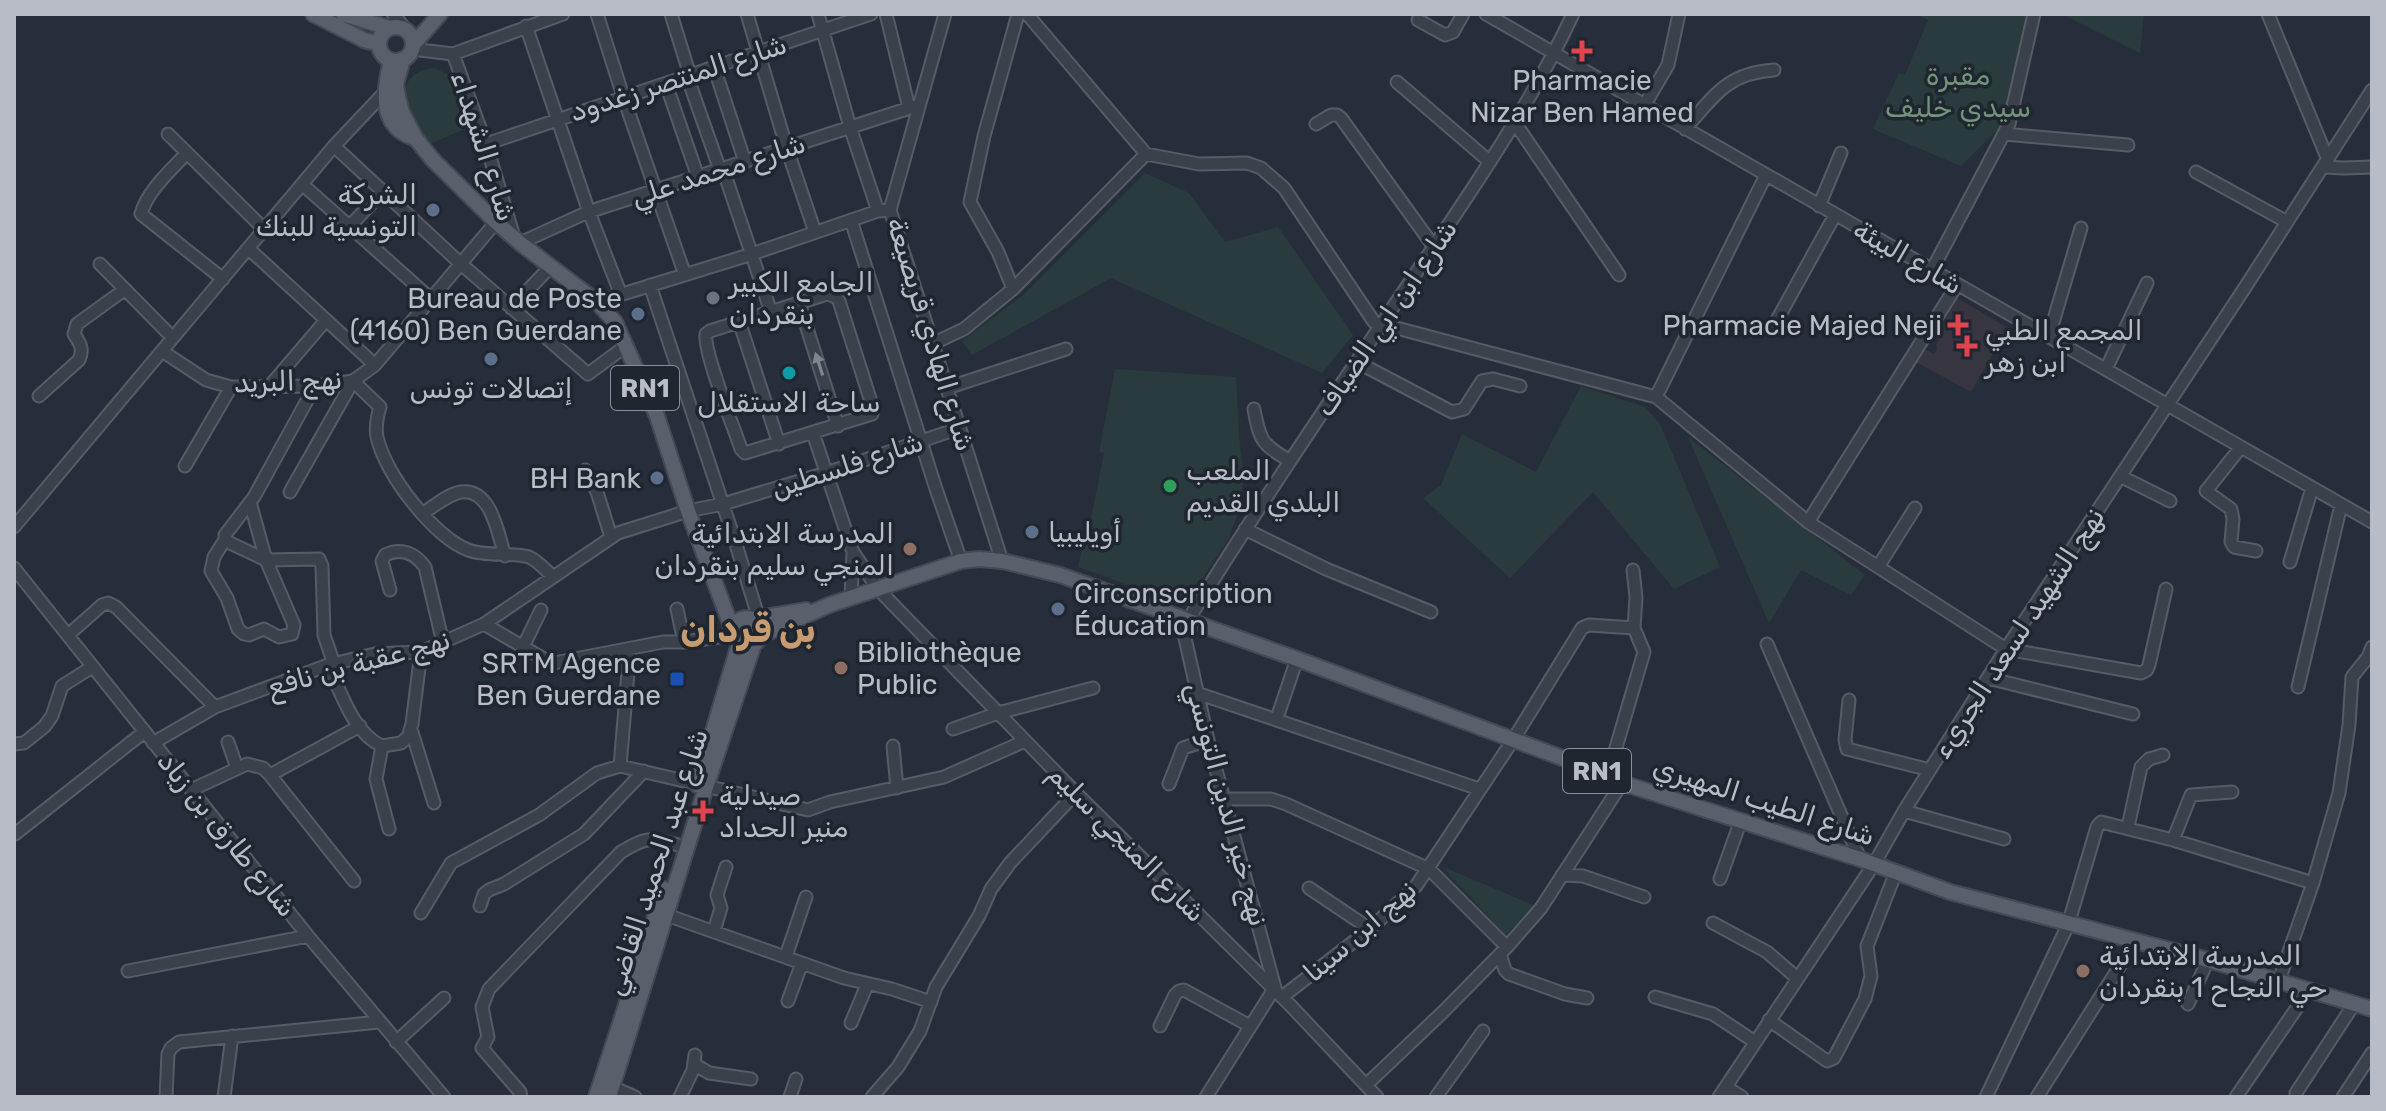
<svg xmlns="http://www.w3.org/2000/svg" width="2386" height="1111" font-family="Rubik,Cairo,sans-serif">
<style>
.medical{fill:#373540}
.green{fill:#2a3b3d}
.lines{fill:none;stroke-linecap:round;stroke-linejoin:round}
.minor-casing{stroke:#565c66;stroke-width:15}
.major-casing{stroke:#444a54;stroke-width:18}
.minor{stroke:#3b414b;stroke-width:11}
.major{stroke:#595f6b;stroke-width:14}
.oneway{fill:#7f858f}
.health-dot{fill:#e0444e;stroke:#202630;stroke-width:3}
.service-dot{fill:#5c6f8a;stroke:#202630;stroke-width:3}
.worship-dot{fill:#6b7280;stroke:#202630;stroke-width:3}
.culture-dot{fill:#0f9aa8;stroke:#202630;stroke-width:3}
.leisure-dot{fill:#2e9e5b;stroke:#202630;stroke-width:3}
.education-dot{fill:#8d6e63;stroke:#202630;stroke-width:3}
.transit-dot{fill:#1a4fb4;stroke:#202630;stroke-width:3}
.labels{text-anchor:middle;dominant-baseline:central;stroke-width:7;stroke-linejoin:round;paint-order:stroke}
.shield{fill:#202630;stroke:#8a8f99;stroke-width:2}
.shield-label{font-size:26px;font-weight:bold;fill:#b7bcc6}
.park-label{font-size:28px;fill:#71947b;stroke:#202630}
.street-label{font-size:28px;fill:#b7bcc6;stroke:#202630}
.poi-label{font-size:28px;fill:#b7bcc6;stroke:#202630;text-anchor:start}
.district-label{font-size:36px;font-weight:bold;fill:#c79c71;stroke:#202630}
</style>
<rect width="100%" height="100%" fill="#272e3b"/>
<path class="medical" d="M 1955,297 L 2008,328 L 1971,392 L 1916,362 L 1925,349 L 1934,354 L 1937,350 L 1936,344 L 1939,340 L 1936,337 L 1940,330 L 1938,327 Z"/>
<path class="green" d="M 1915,14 L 2030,14 L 2007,120 L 1961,166 L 1873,129 L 1899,73 L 1905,75 L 1928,20 Z
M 2062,14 L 2144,14 L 2140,53 Z
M 434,68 L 447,74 L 470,127 L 427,145 L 402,102 C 405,80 412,71 434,68 Z
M 1145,173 L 1189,193 L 1225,242 L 1278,227 L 1353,335 L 1322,373 L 1111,278 L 972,355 L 962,341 L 1023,295 Z
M 1115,369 L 1236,377 L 1240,447 L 1243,470 L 1242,502 L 1229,538 L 1185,605 L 1078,567 L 1083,545 L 1080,543 L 1086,520 L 1091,519 L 1104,453 L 1099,452 Z
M 1581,386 L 1645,407 L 1660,424 L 1720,567 L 1674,589 L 1593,492 L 1510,578 L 1423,498 L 1441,485 L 1462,434 L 1536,472 Z
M 1688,437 L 1865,575 L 1851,595 L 1801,570 L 1769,623 Z
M 1441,866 L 1533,905 L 1506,935 Z"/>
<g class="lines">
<defs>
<path id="minor" d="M 393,14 L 408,32
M 597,14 L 623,96 L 685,275
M 671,14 L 688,69 L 687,76 L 720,170 L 725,175 L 771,312
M 747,14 L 787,149 L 815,232
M 818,14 L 850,127 L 878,211
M 886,14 L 909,108
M 945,14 L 890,210 L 1002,561
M 1027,14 L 1146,154 L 1199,164 L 1247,163 L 1261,168 L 1284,188 L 1374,322 L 1656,397 L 1808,522 L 2006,649 L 2141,673 L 2147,670 L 2149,665 L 2166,589
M 1486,14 L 2372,522
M 2268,14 L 2328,160
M 1418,20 L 1445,35 L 1453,32 L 1463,14
M 526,26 L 589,212 L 621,295
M 412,49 L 453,54 L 563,14
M 453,54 L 486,144 L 514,237
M 714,67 L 745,162
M 1397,82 L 1490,162
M 666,84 L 698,177
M 1644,106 L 1668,65 L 1679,14
M 1515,123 L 1619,275
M 1316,124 L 1331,115 L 1337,115 L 1341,118 L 1434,247
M 1685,129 C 1714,96 1727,73 1774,70
M 168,134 L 265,230
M 2004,134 L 2128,145
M 486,144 L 871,14
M 334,146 L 460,263 L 588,374 L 627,345
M 187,153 C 171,170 147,191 141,214 L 223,279
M 2323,167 L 2344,168 L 2372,167
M 2196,172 L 2287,222
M 302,184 L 430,298
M 1819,206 L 1841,153
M 851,220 L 936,489 L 961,561
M 349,227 L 383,191
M 520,243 L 588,212 L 919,105
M 249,249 L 375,365
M 100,264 L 173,338
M 1932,270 L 2009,124 L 2034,14
M 650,285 L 734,538 L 759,619
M 1013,289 L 998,252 L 970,202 L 984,136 L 1018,14
M 827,294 L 836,297 L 839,301 L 873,408 L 872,414 L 745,453 L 741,449 C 734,428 703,351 706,334 L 710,331 Z
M 597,302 L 752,254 L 878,211 L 890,210
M 799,303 L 838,426
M 511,308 L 550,267
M 739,321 L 779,444
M 1772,329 L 1835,215
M 2049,336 L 2081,228
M 932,344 L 964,329 L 1013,289 L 1146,154
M 162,351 L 206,380 L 231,387 L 315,386 L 353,381 L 375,365 L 496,222
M 1357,362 L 1452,412 L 1464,409 L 1482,381 L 1493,379 L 1520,386
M 2106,369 L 2147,283
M 315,386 L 254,497 L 225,535 L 226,540 L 230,543 L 266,560 L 319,559 L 322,566 L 324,635 L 334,664
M 268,388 L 326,320
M 947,388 L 1066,349
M 39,396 L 79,360 C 84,349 80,343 74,334 L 77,324 L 124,290
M 1656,397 L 1766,175
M 1254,409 C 1260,442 1262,444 1290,461
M 813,433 L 853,552 L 878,589 L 1076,793 L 1290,1005 L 1377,1097
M 2241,447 L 2206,491 L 2231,509 L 2233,519 L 2231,542 L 2234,547 L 2256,551
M 185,466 L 231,387
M 585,470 L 597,492 L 611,537
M 2120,476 L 2170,501
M 290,492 L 353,381 L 380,407 C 377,417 375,426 377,437 C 385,474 433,536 468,550 C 486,557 512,552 529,557 C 538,561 546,570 553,577
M 422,514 C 433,507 448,494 461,492 C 492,488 498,535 505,556
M 1808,522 L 1957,285
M 14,527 L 334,146 L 386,91
M 1245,529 L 1326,569 L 1431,612
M 226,538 L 214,557 L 211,571 L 227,598 L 238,629 L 244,634 L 249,635 L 264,629 L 279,637 L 292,634 L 294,625 L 266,560 L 250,502
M 2290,562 L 2312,488
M 1878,567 L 1915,508
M 14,568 L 308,936 L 444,1097
M 390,590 L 382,561 L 385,555 C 401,547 415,553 425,567 L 443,643
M 851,597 L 853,552
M 677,609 L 684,642
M 1180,616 L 1208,740 L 1275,988
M 1188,620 C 1260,504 1336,392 1412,279 C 1470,193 1529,108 1573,14
M 484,624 L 549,662 L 554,663 L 663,642 L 684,642 L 733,635
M 68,635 L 102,605 L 108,603 L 116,607 L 215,707
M 1767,644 L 1860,859
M 523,647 L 541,610
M 328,665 C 341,692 353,733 382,746 L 401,743 L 408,737 L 412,724 L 421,652
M 1988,678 L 2133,714
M 2298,687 L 2341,505
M 1197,693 L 1479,789
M 1849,700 L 1845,740 L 1847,749 L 1930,770
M 1277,718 L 1297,659
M 411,729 L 434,803
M 953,729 L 998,713 L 1093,688
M 228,742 L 237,768
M 153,743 L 215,707 L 296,677 L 328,665 L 375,654 L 421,652 L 484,624 L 618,533 L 688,511 L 723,504 L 826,473 L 960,428
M 14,744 L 24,743 L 44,727 L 52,716 L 62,686 L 92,667
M 382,746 L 376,779 L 389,829
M 893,746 L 897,788
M 620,766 L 630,649
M 270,775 L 360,726
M 1608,775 L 1644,652 L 1634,628 L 1636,597 L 1633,570
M 1169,784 L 1183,748 L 1208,740
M 191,790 L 247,764 L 263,768 L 270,775 L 354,881
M 1224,799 L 1271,799 L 1286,804 L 1429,869 L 1507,947
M 1904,811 L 2004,839
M 2128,827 L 2141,767 L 2149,759 L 2163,755
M 15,834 L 144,732
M 2173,840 L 2191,795 L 2232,792
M 1562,875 L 1583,876 L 1644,897
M 1720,879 L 1741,820
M 1309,888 L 1370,929
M 480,906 L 484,894 L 489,890 L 504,884 L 584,834 L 644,771
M 421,913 L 451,863 L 539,815 L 597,773 L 620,766 L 808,810 L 830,802 L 944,777 L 1025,741
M 661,913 L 844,978 L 892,989 L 931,1002
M 1713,923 L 1767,952 L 1797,978
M 714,931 L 721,908 L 717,895 L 726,867
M 1500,954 L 1505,970 L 1509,974 L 1565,994 L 1587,998
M 786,956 L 806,897
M 128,971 L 308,936
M 2278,983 L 2313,883 L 2339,793 L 2349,725 L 2352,677 L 2368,657 L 2372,647
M 1282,997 L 1370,929 L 1416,886 L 1513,740 L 1582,628 L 1589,625 L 1634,628
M 1655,997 L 1713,1014 L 1755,1042
M 788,1001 L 802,963
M 2188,1004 L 2208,960
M 1769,1020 L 1827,1061 L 1834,1058 L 1865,999 L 1871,976 L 1867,946 L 1896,872
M 851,1023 L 867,985
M 1160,1026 L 1175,995 L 1179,991 L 1184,990 L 1250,1026
M 396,1042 L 444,998
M 694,1064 L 709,1073 L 751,1079
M 605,1084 L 635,1097
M 1366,1085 L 1443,1012 L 1507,947 L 1541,908 L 1622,783
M 1726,1087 L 1742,1097
M 2296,1093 L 2354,1004
M 166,1097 L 168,1054 L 171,1048 L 179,1042 L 379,1022
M 224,1097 L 232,1036
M 521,1097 L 520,1092 L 482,1048 L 488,1037 L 482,1007 L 489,989 L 621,852 C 645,838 650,836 678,845
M 680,1097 L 693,1070 L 695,1055
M 790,1097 L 796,1079
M 872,1097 L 898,1067 L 920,1031 L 936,987 L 979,916 L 991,889 L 1010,863 L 1076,793
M 1206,1097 L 1274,989
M 1436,1097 L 1483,1031
M 1719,1097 L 1874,864 L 1904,811 L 2006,649 L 2244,289 L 2372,90
M 1986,1097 L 2068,925 L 2097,827 L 2101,822 L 2173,840 L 2313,883
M 2037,1097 L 2135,942
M 2236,1097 L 2309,990
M 2343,1097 L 2372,1053"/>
<path id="major" d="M 313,14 L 364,40 L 379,44
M 343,14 L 389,28
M379 44a17 17 0 1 1 34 0a17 17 0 1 1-34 0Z
M 413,45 L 440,14
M 403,59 L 396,84 L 398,97 L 402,112 L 416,139 L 433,160 L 496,222 L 520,243 L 597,302 L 615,322 L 657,416 L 688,511 L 733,631
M 391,60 C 386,81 379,113 399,130 C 403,134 411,137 416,139
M733 632a14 14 0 1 1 28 0a14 14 0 1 1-28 0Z
M 753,619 L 806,610
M 760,636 L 829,605 L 961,561 L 979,559 L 1002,561 L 1060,575 L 1297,659 L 1608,775 L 1622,783 L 1860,859 L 1950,892 L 2208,960 L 2372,1009
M 697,785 L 739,644
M 596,1097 L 664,889
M 609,1097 L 706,787 L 754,644"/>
</defs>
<use href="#minor" class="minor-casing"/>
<use href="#major" class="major-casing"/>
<use href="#minor" class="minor"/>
<use href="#major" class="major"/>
</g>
<defs><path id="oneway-solid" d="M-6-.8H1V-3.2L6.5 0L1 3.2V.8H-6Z" transform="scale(2)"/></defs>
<use class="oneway" href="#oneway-solid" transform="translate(819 364) rotate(-108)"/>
<g class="health-dot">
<path d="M1578 39h8v8h8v8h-8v8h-8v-8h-8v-8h8z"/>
<path d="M1954 313h8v8h8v8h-8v8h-8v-8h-8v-8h8z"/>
<path d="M1963 334h8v8h8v8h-8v8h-8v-8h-8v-8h8z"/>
<path d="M699 799h8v8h8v8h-8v8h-8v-8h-8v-8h8z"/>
</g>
<g class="service-dot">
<circle cx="433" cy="210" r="8"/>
<circle cx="638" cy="314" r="8"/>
<circle cx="491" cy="359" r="8"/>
<circle cx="657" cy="478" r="8"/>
<circle cx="1032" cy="532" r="8"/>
<circle cx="1058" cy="609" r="8"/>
</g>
<circle class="worship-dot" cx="713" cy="298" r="8"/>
<circle class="culture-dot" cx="789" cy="373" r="8"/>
<circle class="leisure-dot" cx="1170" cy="486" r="8"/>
<g class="education-dot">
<circle cx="910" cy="549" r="8"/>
<circle cx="841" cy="668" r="8"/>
<circle cx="2083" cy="971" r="8"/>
</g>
<rect class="transit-dot" x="669" y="671" width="16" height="16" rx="4"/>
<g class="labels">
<g class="shield">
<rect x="611" y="366" width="68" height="44" rx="6"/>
<rect x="1563" y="749" width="68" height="44" rx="6"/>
</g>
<g class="shield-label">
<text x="645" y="388">RN1</text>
<text x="1597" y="771">RN1</text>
</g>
<g class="park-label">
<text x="1958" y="75">مقبرة<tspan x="1958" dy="32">سيدي خليف</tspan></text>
</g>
<g class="street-label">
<text transform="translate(678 78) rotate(-18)">شارع المنتصر زغدود</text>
<text transform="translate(484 146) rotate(72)">شارع الشهداء</text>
<text transform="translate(718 170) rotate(-18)">شارع محمد علي</text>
<text transform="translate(1908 257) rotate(30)">شارع البيئة</text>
<text transform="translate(1386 318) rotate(-56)">شارع ابن ابي الضياف</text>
<text transform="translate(931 334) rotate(73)">شارع الهادي قريصيعة</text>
<text transform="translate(288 381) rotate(-2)">نهج البريد</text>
<text transform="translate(847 465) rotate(-18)">شارع فلسطين</text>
<text transform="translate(2018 633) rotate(-57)">نهج الشهيد لسعد الجريء</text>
<text transform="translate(359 663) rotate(-15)">نهج عقبة بن نافع</text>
<text transform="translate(1764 801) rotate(18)">شارع الطيب المهيري</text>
<text transform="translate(1227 804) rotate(75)">نهج خير الدين التونسي</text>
<text transform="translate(227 834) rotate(51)">شارع طارق بن زياد</text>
<text transform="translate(1127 843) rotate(45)">شارع المنجي سليم</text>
<text transform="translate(656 862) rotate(-72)">شارع عبد الحميد القاضي</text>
<text transform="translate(1360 931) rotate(-41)">نهج ابن سينا</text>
</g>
<g class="poi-label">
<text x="1582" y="80" text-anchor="middle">Pharmacie<tspan x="1582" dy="32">Nizar Ben Hamed</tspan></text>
<text x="417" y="194" text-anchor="end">الشركة<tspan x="417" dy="32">التونسية للبنك</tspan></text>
<text x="729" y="282">الجامع الكبير<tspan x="729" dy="32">بنقردان</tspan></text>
<text x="622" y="298" text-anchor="end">Bureau de Poste<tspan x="622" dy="32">(4160) Ben Guerdane</tspan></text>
<text x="1942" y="325" text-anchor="end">Pharmacie Majed Neji</text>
<text x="1985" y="330">المجمع الطبي<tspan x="1985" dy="32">ابن زهر</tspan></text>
<text x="491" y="388" text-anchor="middle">إتصالات تونس</text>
<text x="789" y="402" text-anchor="middle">ساحة الاستقلال</text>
<text x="1186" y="470">الملعب<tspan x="1186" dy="32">البلدي القديم</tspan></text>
<text x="641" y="478" text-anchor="end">BH Bank</text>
<text x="1048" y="532">أويليبيا</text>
<text x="894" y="533" text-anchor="end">المدرسة الابتدائية<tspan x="894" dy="32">المنجي سليم بنقردان</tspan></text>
<text x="1074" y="593">Circonscription<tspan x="1074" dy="32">Éducation</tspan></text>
<text x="857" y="652">Bibliothèque<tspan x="857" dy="32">Public</tspan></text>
<text x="661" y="663" text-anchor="end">SRTM Agence<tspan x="661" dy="32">Ben Guerdane</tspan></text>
<text x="719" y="795">صيدلية<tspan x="719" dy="32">منير الحداد</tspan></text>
<text x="2099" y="955">المدرسة الابتدائية<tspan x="2099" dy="32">حي النجاح 1 بنقردان</tspan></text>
</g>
<g class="district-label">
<text x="748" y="629">بن قردان</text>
</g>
</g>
<rect width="2386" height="1111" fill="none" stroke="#b7bcc6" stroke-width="32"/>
</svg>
